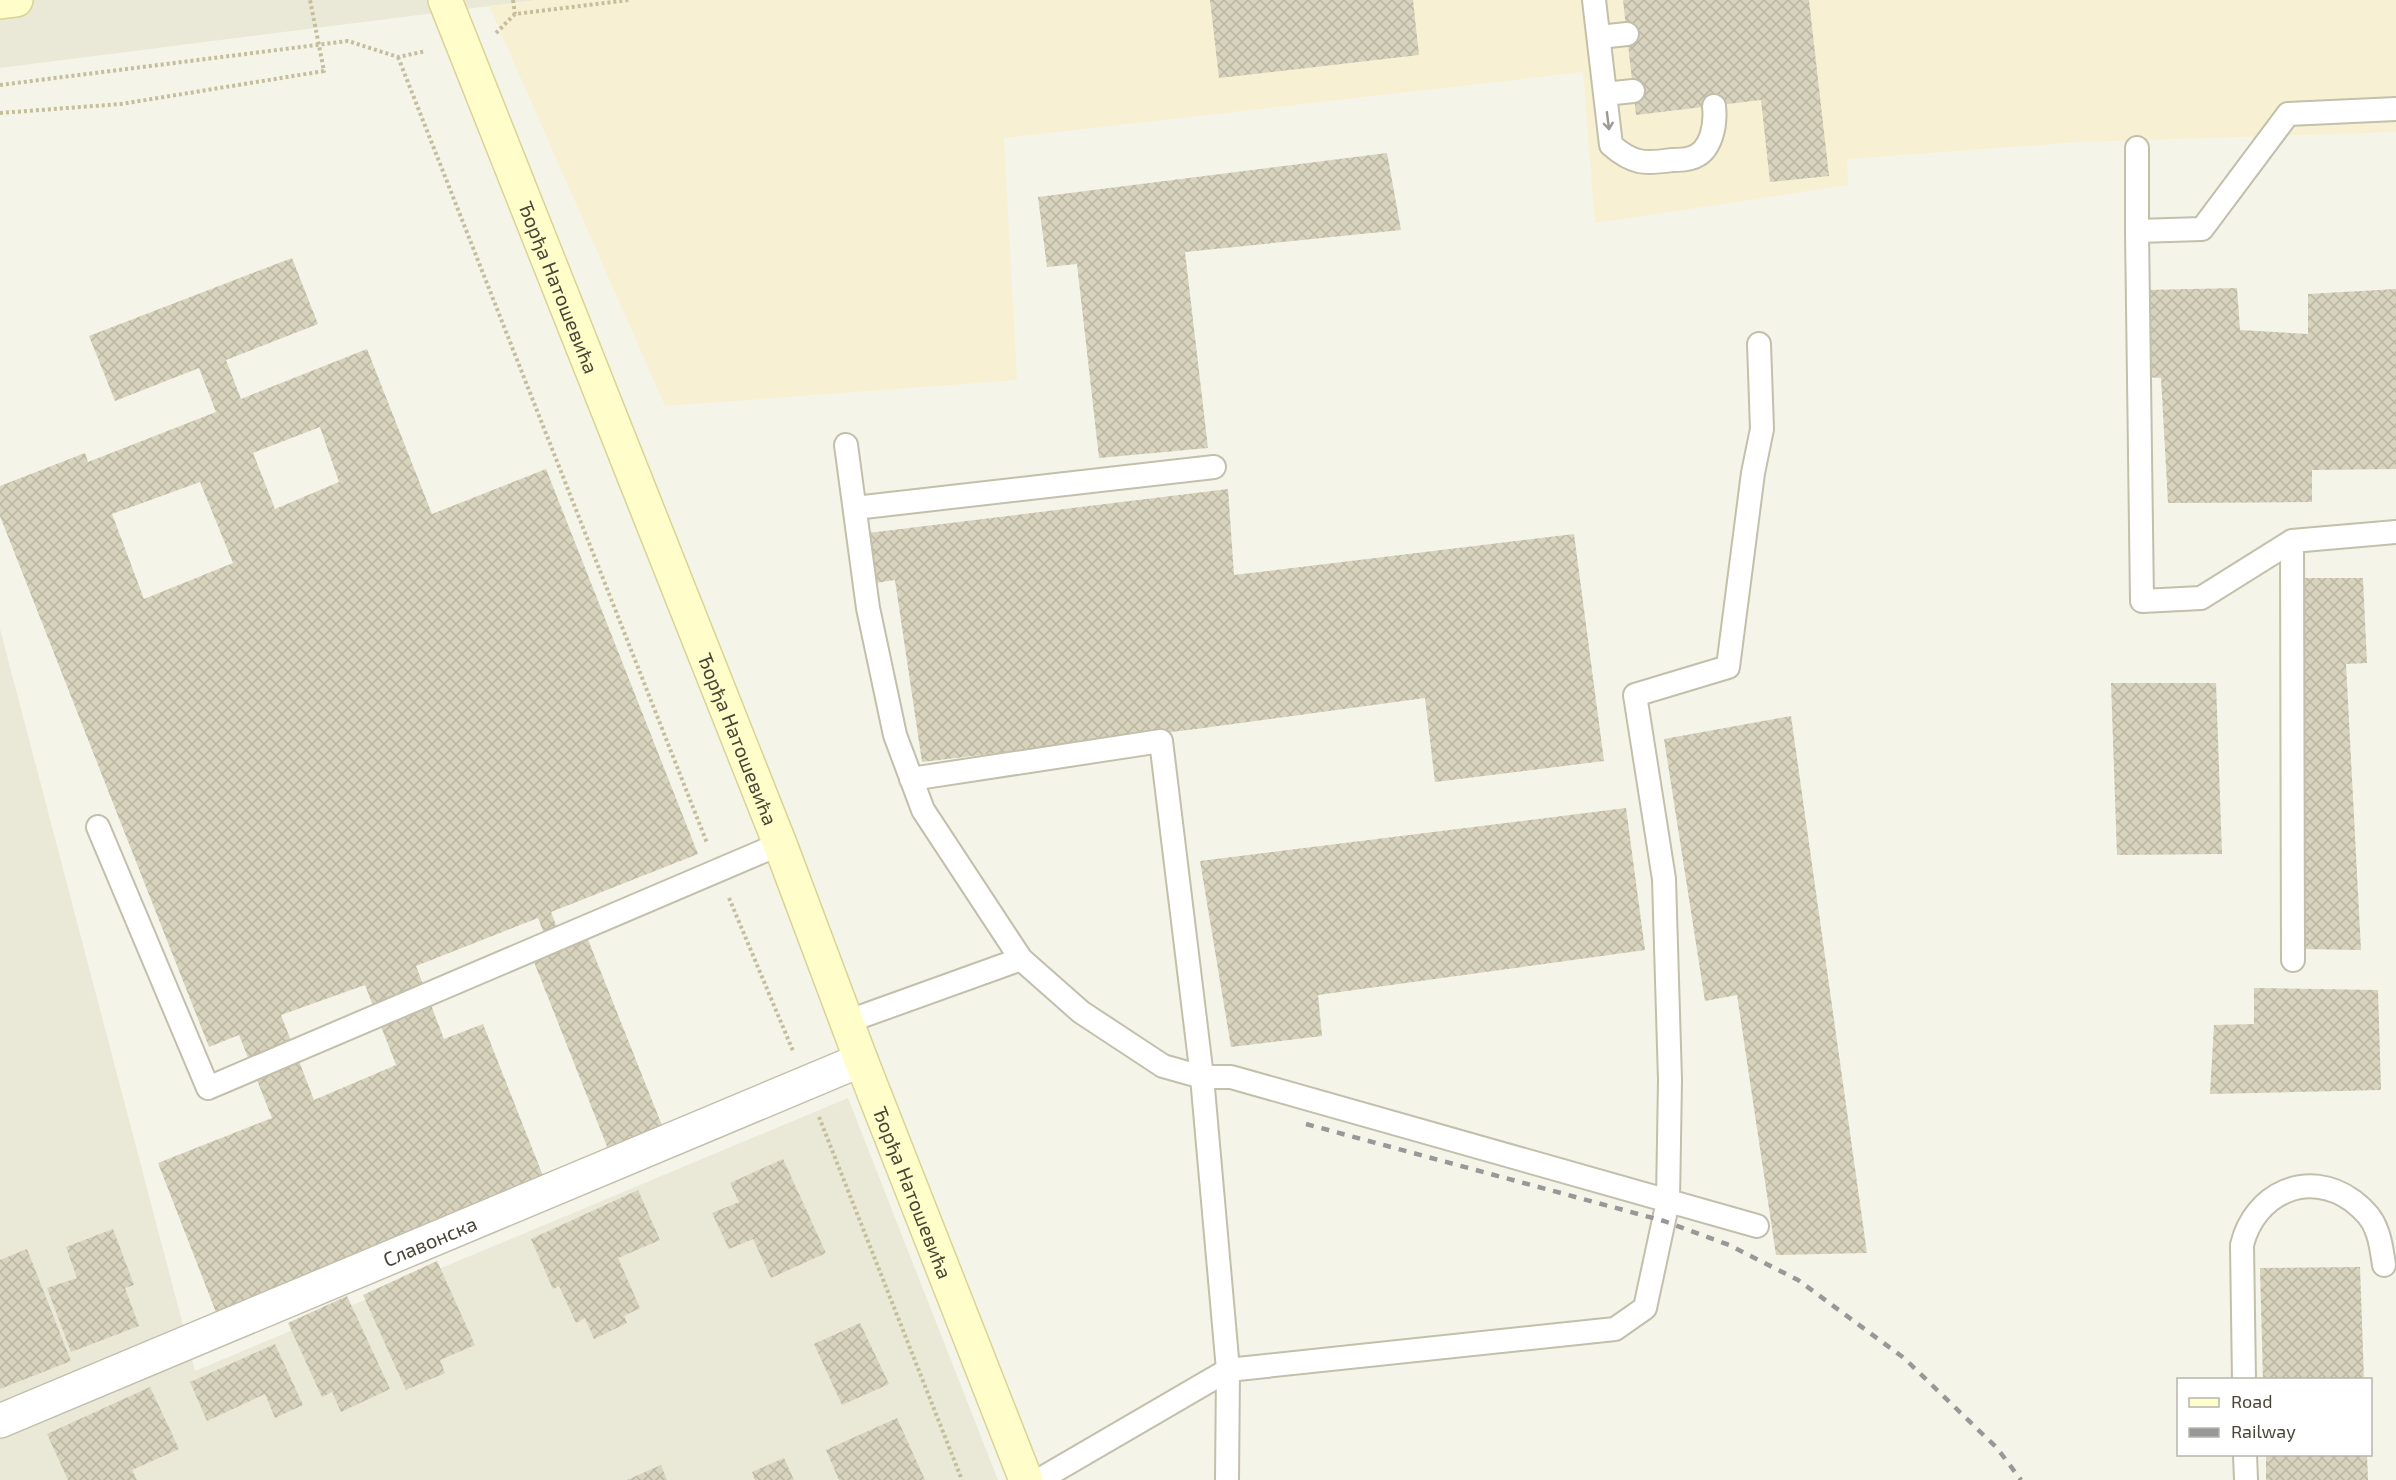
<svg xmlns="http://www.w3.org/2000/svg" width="2396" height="1480" font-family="'Exo 2',sans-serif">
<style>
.residential{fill:#eae8d7}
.commercial{fill:#f8f0d3}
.building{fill:url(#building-cross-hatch);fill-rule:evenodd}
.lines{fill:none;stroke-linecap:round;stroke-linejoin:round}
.lane-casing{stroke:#c2bfab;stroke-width:26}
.street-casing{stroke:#c2bfab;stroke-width:36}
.secondary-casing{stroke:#d8d496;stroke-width:36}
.path{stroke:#c5be9b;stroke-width:4;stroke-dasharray:3 3;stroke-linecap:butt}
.lane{stroke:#fff;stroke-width:22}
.street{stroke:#fff;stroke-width:33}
.secondary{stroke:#fffdc9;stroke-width:33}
.rail{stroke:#989898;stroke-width:4.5;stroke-dasharray:8 8;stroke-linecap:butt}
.oneway{stroke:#9b9991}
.labels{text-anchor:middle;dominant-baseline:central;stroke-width:5;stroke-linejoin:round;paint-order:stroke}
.street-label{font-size:20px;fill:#4a4637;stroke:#fff}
</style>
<defs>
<pattern id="building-cross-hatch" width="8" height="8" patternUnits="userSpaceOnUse" patternTransform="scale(1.5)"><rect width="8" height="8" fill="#d8d3bd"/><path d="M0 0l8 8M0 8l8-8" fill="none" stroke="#bbb6a3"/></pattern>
</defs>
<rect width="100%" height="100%" fill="#f5f4e9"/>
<path class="residential" d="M 0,0 L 537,0 L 0,68 Z
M 0,629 L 195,1371 L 848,1098 L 998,1480 L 0,1480 Z"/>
<path class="commercial" d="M 537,0 L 2396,0 L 2396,132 L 2078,142 L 1847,159 L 1848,185 L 1595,223 L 1583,72 L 1004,138 L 1017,380 L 665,406 L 489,6 Z"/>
<path class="building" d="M 1210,0 L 1413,0 L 1419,55 L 1219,78 Z
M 1623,0 L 1809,0 L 1829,176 L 1770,182 L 1761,100 L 1636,115 Z
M 1387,153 L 1401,230 L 1185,252 L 1208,448 L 1099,458 L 1077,264 L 1047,267 L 1038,197 Z
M 292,258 L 318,324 L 226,360 L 241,399 L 367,349 L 432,514 L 546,469 L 698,854 L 551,912 L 564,946 L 587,937 L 669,1143 L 614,1164 L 534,962 L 552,955 L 538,918 L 416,966 L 444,1039 L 483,1024 L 549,1191 L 219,1320 L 158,1163 L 272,1118 L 239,1035 L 209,1047 L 0,516 L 0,486 L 85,453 L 88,462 L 216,412 L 199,368 L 115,401 L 89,336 ZM 320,427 L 339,482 L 275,509 L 253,453 ZM 200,482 L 233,563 L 144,599 L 112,514 ZM 365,985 L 396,1065 L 314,1100 L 281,1015 Z
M 2237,288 L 2240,330 L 2308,334 L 2308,294 L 2396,289 L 2396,469 L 2312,470 L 2312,502 L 2168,503 L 2161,378 L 2144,377 L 2144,290 Z
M 1228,489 L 1234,575 L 1574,534 L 1604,761 L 1435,782 L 1425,698 L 1196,729 L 922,762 L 895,580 L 876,583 L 868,533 Z
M 2297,578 L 2363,578 L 2367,663 L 2346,664 L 2361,950 L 2300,949 Z
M 2111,683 L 2216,683 L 2222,854 L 2117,855 Z
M 1791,716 L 1867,1253 L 1776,1255 L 1737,995 L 1705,1001 L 1664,739 Z
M 1626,808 L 1645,950 L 1318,995 L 1322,1036 L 1231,1047 L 1200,861 Z
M 2254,988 L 2378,990 L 2381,1090 L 2210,1094 L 2214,1025 L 2254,1024 Z
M 783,1159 L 826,1253 L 771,1278 L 753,1239 L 729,1249 L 712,1213 L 739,1202 L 730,1183 Z
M 638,1190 L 660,1240 L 618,1258 L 640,1308 L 624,1316 L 627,1323 L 594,1339 L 585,1318 L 576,1323 L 559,1286 L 553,1289 L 531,1239 Z
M 113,1229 L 134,1285 L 125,1288 L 139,1326 L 71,1352 L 47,1288 L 77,1278 L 66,1247 Z
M 27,1249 L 71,1361 L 0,1389 L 0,1260 Z
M 437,1261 L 475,1345 L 440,1360 L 445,1373 L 406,1390 L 363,1295 Z
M 2360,1267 L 2364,1380 L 2263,1380 L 2260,1268 Z
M 347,1296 L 390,1389 L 341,1412 L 332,1392 L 322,1397 L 288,1323 Z
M 860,1323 L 889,1384 L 842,1405 L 814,1344 Z
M 275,1344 L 303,1405 L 275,1418 L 265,1394 L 207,1421 L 190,1382 Z
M 150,1387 L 179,1449 L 132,1470 L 137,1480 L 68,1480 L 47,1434 Z
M 897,1418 L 925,1480 L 839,1480 L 826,1450 Z
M 2266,1454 L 2367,1454 L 2368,1480 L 2266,1480 Z
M 784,1458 L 794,1480 L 755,1480 L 752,1472 Z
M 661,1465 L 667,1480 L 627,1480 Z"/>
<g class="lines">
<defs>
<path id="lane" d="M 1594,0 L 1611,145 C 1633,164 1644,164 1672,160 C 1678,160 1685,160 1691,158 C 1712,152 1716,124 1714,106
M 1599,37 L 1627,34
M 1605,94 L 1633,91
M 2396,109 L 2288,114 L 2202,229 L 2137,231 L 2142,601 L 2201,598 L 2292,541 L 2396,532
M 2137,231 L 2137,148
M 846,445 L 868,608 L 895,735 L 923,810 L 1021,959 L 1081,1012 L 1163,1066 L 1202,1077 L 1231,1077 L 1757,1226
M 855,508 L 1214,467
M 2292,541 L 2293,960
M 911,779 L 1161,741 L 1202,1077 L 1228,1370 L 1227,1480
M 98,827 L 208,1088 L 780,844
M 846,1022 L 1021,959
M 2244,1380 L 2242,1245 C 2254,1194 2308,1168 2353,1201 C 2362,1208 2372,1217 2376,1229 C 2381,1240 2382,1253 2384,1265
M 2245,1454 L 2246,1480
M 1039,1480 L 1228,1370 L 1615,1329 L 1645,1308 L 1668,1201 L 1670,1080 L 1664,879 L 1635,695 L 1728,667 L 1753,473 L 1762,429 L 1759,344"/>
<g id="street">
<path id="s1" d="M 0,1421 L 861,1060"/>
</g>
<g id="secondary">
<path id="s2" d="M 445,0 L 780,844 L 861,1060 L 1026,1480"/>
<path d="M 0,2 L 16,0"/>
</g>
</defs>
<use href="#lane" class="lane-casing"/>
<use href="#street" class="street-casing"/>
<use href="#secondary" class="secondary-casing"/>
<path class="path" d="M 513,0 L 515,14
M 496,33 L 515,14 L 629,0
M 398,57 L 707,843
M 0,85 L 348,41 L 398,57 L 426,51
M 0,113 L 121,104 L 324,71 L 310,0
M 729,898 L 793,1051
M 819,1117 L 962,1480"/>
<use href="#lane" class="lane"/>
<use href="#street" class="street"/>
<use href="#secondary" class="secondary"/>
<path class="rail" d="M 1306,1124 L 1664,1221 L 1729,1245 L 1798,1280 L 1904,1358 L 1997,1448 L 2021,1480"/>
</g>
<defs><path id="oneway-shaft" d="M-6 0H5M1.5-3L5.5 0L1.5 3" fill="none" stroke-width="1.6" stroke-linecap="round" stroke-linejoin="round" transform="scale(1.5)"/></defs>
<use class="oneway" href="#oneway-shaft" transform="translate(1608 121) rotate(83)"/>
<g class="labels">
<g class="street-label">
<text stroke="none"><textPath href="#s2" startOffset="309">Ђорђа Натошевића</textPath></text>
<text stroke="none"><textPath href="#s2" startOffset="795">Ђорђа Натошевића</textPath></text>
<text stroke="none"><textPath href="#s2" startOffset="1281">Ђорђа Натошевића</textPath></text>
<text stroke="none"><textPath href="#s1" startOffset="466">Славонска</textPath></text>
</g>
</g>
<rect x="2177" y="1378" width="195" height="78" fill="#ffffff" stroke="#b7b5af" stroke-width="1.5"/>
<rect x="2189" y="1398" width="30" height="9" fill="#fffdc9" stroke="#b7b5af" stroke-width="1.5"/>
<text x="2231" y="1408" font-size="18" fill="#4a4637">Road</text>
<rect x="2189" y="1428" width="30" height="9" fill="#989898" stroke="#b7b5af" stroke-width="1.5"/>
<text x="2231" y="1438" font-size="18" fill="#4a4637">Railway</text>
</svg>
